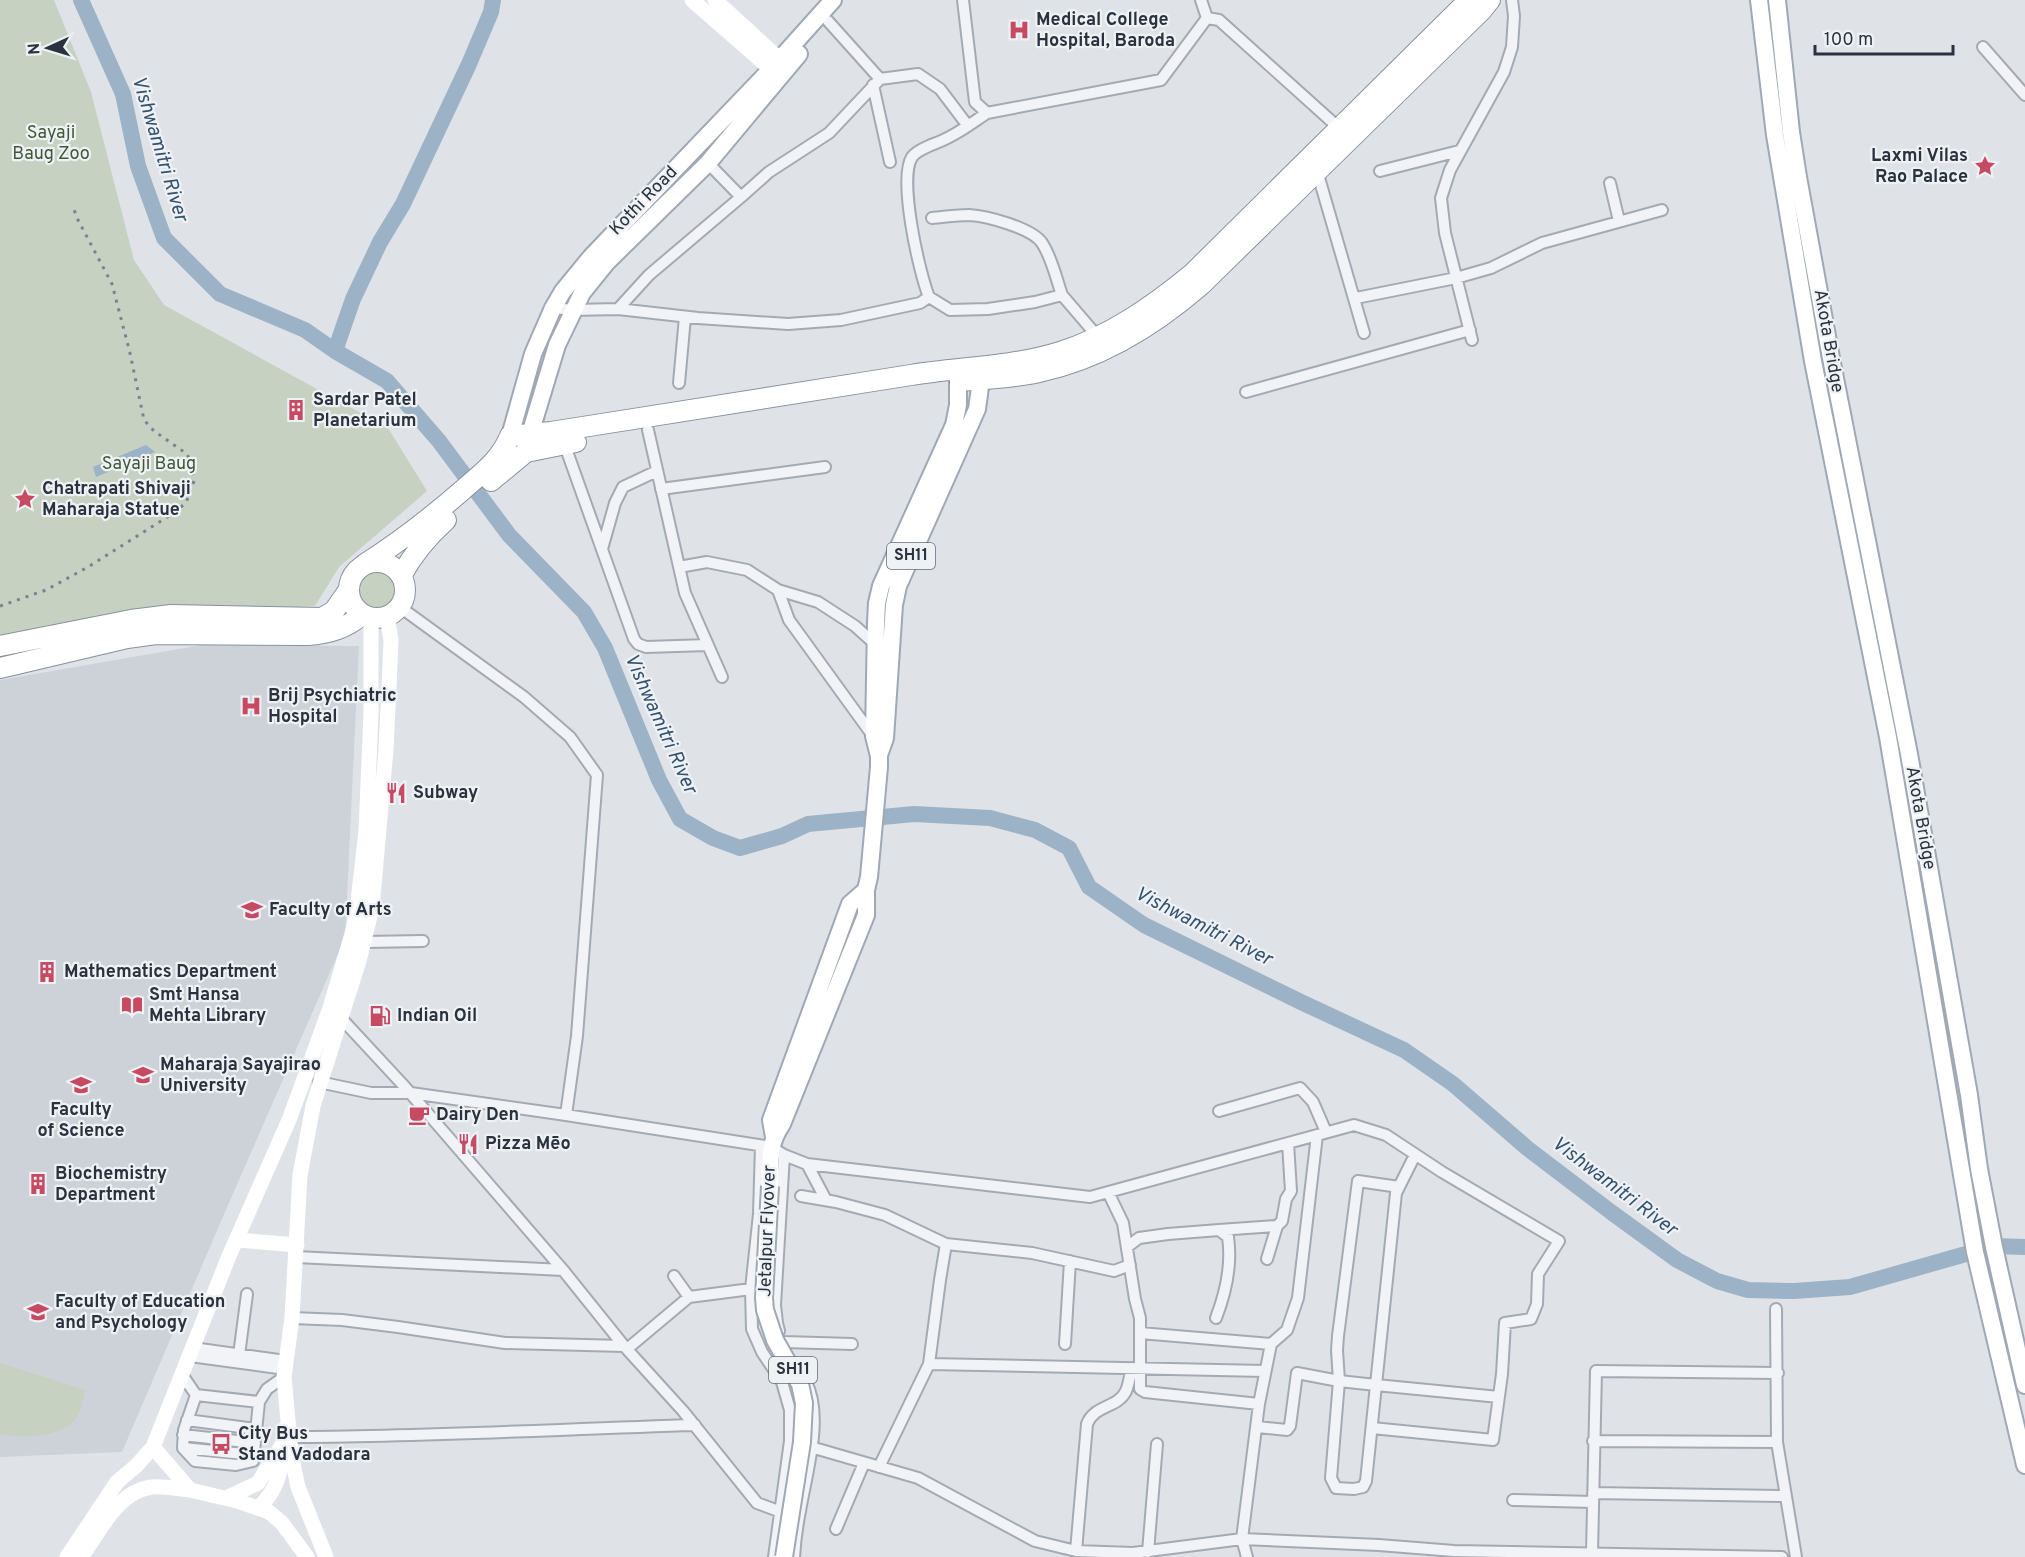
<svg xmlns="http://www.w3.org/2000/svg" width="2025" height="1557" font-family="Overpass,sans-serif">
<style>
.built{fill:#cdd2d9}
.green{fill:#c6d1c1}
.water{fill:#9cb2c6}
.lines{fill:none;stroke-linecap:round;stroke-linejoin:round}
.river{stroke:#9cb2c6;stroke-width:16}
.street-casing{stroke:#a5aab2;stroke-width:14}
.primary-casing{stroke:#9fa8b3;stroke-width:20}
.highway-casing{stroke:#87919d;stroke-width:22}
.street{stroke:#f2f3f6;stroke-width:10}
.secondary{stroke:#fff;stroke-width:15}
.primary{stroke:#fff;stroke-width:16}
.highway{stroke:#fff;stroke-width:20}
.rail{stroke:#798390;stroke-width:3;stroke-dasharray:3 6;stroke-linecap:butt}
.primary-bridge-casing{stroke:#9fa8b3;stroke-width:20;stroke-linecap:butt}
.primary-bridge{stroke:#fff;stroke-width:16}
.labels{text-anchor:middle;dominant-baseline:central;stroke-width:4.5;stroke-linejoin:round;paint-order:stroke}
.shield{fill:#eef2f5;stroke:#646c75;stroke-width:1.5}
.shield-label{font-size:16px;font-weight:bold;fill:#29323e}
.poi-label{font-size:18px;font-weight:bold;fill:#29323e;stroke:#eef2f5;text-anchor:start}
.park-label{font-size:18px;fill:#3f5937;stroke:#eef2f5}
.street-label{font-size:18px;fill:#29323e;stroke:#eef2f5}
.water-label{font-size:20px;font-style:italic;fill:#355270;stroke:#eef2f5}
</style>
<rect width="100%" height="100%" fill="#dfe3e8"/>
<path class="built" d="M 202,645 L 359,646 L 345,938 L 225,1212 L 122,1452 L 0,1457 L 0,680 Z"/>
<path class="green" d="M 0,0 L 54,0 L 91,92 L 134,260 L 164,305 L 388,428 L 427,491 L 339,567 L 315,606 L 222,611 L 0,639 Z
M357 589a20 20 0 1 1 40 0a20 20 0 1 1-40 0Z
M 0,1363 L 85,1390 C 83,1400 81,1414 73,1422 C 58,1437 20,1439 0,1434 Z"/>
<path class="water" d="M 146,445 L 155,452 L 96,477 L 93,467 Z"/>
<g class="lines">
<path class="river" d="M 81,0 L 123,94 L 138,166 L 164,238 L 220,294 L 305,330 L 335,351 L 387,381 L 439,441 L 509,535 L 584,612 L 605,648 L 659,780 L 680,819 L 713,838 L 740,848 L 782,836 L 808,824 L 914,814 L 990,818 L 1035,830 L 1069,848 L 1089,887 L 1144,925 L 1303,1003 L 1404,1050 L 1453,1084 L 1527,1148 L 1611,1212 L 1677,1260 L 1717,1281 L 1748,1290 L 1794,1291 L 1850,1287 L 1994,1246 L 2025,1247
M 335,351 L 353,299 L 380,242 L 403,204 L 469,64 L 491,12 L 493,0"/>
<defs>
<path id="street" d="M 963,0 L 975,102 L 987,113 L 1161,80 L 1207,18 L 1219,20 L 1339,128
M 1201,0 L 1207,18
M 828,21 L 880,79
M 1983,47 L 2025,95
M 873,85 L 890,162
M 708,163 L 741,197 L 769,172 L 829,133 L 880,79 L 918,74 L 940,89 L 968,126
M 1317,171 L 1364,333
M 1380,171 L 1459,151
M 1610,183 L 1619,221
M 932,218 C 944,217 957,215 969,215 C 987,216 1032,228 1042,243 C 1052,258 1056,278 1062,295
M 929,297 C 919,272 898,179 912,157 C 916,151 925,148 931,145 C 952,138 969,125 987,113
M 1356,298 L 1456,278 L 1491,268 L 1542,243 L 1662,210
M 553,308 L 573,310 L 618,309 L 698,318 L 788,324 L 841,320 L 920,303 L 929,297 L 950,310 L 988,309 L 1035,302 L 1062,295 L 1098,337
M 618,309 L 649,275 L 741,197
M 1472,340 L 1445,233 L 1441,198 L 1450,170 L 1504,72 L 1512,47 L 1514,16 L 1512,0
M 679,383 L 685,317
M 1246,392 L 1470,330
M 648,430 L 685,593 L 722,677
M 564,443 L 634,639 L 638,644 L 646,647 L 708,645
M 661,489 L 825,467
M 602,549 L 615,503 L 623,487 L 657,471
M 679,567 L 707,562 L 747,570 L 778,590 L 789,620 L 873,736
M 778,590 L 818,602 L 855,626 L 875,644
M 400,607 L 524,697 L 570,737 L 597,775 L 577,1036 L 566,1115
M 364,942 L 423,941
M 341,1018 L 405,1087 L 563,1270 L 624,1346 L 683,1411 L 757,1503 L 781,1512
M 319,1082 L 371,1093 L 411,1093 L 566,1115 L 771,1147 L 784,1155 L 807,1164 L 1090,1197 L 1354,1125 L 1386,1135 L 1442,1172 L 1559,1241 L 1538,1274 L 1537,1304 L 1531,1319 L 1505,1323 L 1502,1374 L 1493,1440 L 1372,1428
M 1219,1111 L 1300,1088 L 1313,1102 L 1326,1132
M 761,1146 L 759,1214 L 751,1289 L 752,1329 L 762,1352 L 782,1382 L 790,1410 L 790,1441 L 774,1557
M 1415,1155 L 1396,1193 L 1376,1385 L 1499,1397
M 807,1164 L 826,1200
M 1108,1192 L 1123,1223 L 1135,1299 L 1140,1318 L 1140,1389 L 1145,1392 L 1259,1404
M 801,1196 L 836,1202 L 885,1215 L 946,1244 L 940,1280 L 929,1364 L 1265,1371
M 1219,1230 L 1277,1226
M 946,1244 L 1032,1253 L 1114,1271 L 1130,1265
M 1127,1247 L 1139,1238 L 1168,1234 L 1219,1230 L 1228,1237 C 1232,1264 1226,1292 1216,1318
M 296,1257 L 563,1270
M 1267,1259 L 1277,1226 L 1282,1221 L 1286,1199 L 1291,1191 L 1288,1143
M 674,1276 L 689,1297
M 1776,1309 L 1777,1442 L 1796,1557
M 292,1318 L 342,1320 L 398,1327 L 505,1343 L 624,1346
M 779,1331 L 777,1323 L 775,1305 L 784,1155
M 1140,1333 L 1271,1344
M 784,1342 L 852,1344
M 1065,1344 L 1070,1261
M 193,1348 L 286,1361
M 627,1349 L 689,1297 L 751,1289
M 239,1355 L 247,1294
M 190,1356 L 285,1369
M 183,1376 L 196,1395 L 184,1430 L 183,1448 L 195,1461 L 236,1465 L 253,1461 L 259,1402 L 267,1389 L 284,1377
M 196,1395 L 259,1402
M 187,1420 L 256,1429
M 1257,1427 L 1287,1430 L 1290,1426 L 1297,1373 L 1339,1381 L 1376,1385 L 1366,1481 L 1363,1487 L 1354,1489 L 1336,1488 L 1331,1478 L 1339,1381 L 1337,1350 L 1338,1336 L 1358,1181 L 1399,1187
M 183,1435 L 255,1443
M 290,1437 C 425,1437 560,1429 695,1425
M 790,1441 L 918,1478 L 1035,1541 L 1076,1551 L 1133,1553 L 1242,1539 L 1379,1545 L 1454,1551 L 1782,1557
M 1593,1441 L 1777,1442
M 183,1448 L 254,1455
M 879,1467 L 929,1364
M 1593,1493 L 1786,1496
M 1513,1500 L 1593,1502
M 836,1529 L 864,1463
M 1076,1551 L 1087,1424 C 1094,1405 1118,1408 1126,1391 C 1129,1384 1130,1375 1132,1368
M 1148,1552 L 1157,1444
M 1592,1553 L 1596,1371 L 1778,1373
M 794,1557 C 795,1541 797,1526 800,1511 C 806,1475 824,1416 806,1382
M 1247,1557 L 1242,1539 L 1259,1404 L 1271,1344 L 1287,1330 L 1298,1298 L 1317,1135"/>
<path id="primary" d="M 1759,0 L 1775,135 L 1813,361 L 1888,737 L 1975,1252 L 2025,1465
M 1777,0 L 1791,132 L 1798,177 L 1831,358 L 1909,754 L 1969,1095 L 1979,1169 L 1994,1247 L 2025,1385
M 530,434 L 557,345 L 582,293 L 607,262 L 708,163 L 799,54
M 510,436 L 533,354 L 553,308 L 563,291 L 591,257 L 772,68 L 833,0
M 879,755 L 885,738 L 894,605 L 898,586 L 977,409 L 981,380 L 979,368
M 774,1137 L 771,1120 L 850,904 L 866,890
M 770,1186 C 771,1161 767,1146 782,1124 L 866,915 L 866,890 L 869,877 L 879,767 L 879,756 L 874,736 L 876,622 L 877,603 L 881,586 L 954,425 L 958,405 L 958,370"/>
<path id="highway" d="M 960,381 C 987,379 1013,378 1039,372 C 1100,359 1155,325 1201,285 L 1482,10 L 1490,0
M 491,481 L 526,452 L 576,442
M349 590a28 28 0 1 1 56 0a28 28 0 1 1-56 0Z
M 365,564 C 401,541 433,516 465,488 C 483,472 501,459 510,436 L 551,432 C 671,413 791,394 911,375 C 960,367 1012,367 1060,352 C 1109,337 1153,306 1192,274 L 1469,0
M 401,576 C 413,554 427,537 446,520
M 0,646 L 131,620 L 171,615 L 322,618 L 334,611 L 348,591
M 0,668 L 127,638 L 156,634 L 309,635 C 331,633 346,628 362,615"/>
</defs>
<use href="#street" class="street-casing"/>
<use href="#primary" class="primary-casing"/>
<use href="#highway" class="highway-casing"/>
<use href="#street" class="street"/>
<path class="secondary" d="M 692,0 L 780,77
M 715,0 L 788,67
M 237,1240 L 297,1245
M 153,1447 L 190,1490 L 237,1501 L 269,1512 L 282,1523 L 307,1557
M 226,1498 L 258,1483 L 284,1442 L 285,1428
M 259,1507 C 278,1490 281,1471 283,1446
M 67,1557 L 117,1482 L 136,1466 L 153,1447 L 229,1256 L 289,1120 L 330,1008 L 352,934 L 357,910 L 366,831 L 371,714 L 371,618
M 81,1557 C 100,1532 117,1491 152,1487 C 164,1486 178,1489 190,1490
M 326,1557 L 298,1487 L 291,1454 L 284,1377 L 292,1318 L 300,1175 L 313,1106 L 359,961 L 372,908 L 386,750 L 390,665 L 391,640 L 387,616"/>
<use href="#primary" class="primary"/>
<use href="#highway" class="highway"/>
<path class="rail" d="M 0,606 L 46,590 L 88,567 L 169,516 L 186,503 L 194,481 L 192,465 L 187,454 L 154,431 L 144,420 L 130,353 L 112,284 L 78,220 L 73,207"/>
<defs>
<path id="primary-bridge" d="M 770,1186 L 764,1298 L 765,1310 L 775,1340 L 800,1384 L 804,1403 L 802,1442 L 784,1557"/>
</defs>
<use href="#primary-bridge" class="primary-bridge-casing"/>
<use href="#primary-bridge" class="primary-bridge"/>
</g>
<defs>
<symbol id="hospital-bare" viewBox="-9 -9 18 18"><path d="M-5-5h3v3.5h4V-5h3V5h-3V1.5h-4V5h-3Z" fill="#c74a63" stroke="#eef2f5" stroke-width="2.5" paint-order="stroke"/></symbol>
<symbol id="sight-bare" viewBox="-9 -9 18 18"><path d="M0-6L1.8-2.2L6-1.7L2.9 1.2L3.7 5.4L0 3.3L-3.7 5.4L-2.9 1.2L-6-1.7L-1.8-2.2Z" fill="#c74a63" stroke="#eef2f5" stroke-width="2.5" paint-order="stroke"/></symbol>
<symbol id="building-bare" viewBox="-9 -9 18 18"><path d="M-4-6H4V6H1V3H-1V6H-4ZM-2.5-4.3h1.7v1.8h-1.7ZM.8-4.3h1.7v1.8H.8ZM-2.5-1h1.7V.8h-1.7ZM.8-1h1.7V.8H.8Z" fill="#c74a63" stroke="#eef2f5" stroke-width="2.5" paint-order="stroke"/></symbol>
<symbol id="restaurant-bare" viewBox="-9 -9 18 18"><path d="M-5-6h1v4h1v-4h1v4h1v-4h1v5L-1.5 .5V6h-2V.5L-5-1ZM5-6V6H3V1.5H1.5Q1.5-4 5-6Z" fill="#c74a63" stroke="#eef2f5" stroke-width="2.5" paint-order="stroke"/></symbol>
<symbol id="university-bare" viewBox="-9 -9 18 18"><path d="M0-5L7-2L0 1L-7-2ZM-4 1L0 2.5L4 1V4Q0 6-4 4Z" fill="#c74a63" stroke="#eef2f5" stroke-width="2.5" paint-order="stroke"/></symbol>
<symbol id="library-bare" viewBox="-9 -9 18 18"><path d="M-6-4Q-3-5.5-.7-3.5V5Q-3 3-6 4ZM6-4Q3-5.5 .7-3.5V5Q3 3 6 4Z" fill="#c74a63" stroke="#eef2f5" stroke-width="2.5" paint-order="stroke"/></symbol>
<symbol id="fuel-bare" viewBox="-9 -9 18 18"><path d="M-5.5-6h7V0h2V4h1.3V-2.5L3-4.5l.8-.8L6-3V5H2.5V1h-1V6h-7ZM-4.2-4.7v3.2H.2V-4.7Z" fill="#c74a63" stroke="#eef2f5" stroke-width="2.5" paint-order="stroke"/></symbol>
<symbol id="cafe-bare" viewBox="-9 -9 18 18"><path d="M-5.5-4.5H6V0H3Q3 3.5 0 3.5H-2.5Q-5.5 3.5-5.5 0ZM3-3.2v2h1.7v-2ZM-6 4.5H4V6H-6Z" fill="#c74a63" stroke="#eef2f5" stroke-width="2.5" paint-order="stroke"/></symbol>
<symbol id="bus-bare" viewBox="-9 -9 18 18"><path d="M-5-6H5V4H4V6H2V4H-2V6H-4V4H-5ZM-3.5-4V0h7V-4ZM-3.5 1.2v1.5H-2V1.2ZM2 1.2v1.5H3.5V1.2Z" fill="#c74a63" stroke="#eef2f5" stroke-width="2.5" paint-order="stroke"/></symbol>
</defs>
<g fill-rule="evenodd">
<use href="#hospital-bare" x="1004" y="15" width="30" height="30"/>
<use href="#sight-bare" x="1970" y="151" width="30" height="30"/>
<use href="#building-bare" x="281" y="395" width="30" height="30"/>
<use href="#sight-bare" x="10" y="484" width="30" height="30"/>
<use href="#hospital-bare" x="236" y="691" width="30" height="30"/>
<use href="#restaurant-bare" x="381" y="778" width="30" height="30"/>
<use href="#university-bare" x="237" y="895" width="30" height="30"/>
<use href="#building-bare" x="32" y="957" width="30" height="30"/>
<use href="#library-bare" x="117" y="990" width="30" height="30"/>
<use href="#fuel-bare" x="365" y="1001" width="30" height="30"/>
<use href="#university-bare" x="128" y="1060" width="30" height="30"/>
<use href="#university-bare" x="66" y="1070" width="30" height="30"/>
<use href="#cafe-bare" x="404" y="1100" width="30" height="30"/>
<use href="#restaurant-bare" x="453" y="1129" width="30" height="30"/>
<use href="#building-bare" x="23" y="1169" width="30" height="30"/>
<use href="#university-bare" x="23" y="1297" width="30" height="30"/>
<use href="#bus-bare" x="206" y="1429" width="30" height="30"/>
</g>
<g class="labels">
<g class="shield">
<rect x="887" y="543" width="48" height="26" rx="4.5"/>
<rect x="769" y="1357" width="48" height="26" rx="4.5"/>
</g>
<g class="shield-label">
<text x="911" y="556">SH11</text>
<text x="793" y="1370">SH11</text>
</g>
<g class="poi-label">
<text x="1036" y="20">Medical College<tspan x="1036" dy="21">Hospital, Baroda</tspan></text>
<text x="1968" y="156" text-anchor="end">Laxmi Vilas<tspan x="1968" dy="21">Rao Palace</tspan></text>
<text x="313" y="400">Sardar Patel<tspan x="313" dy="21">Planetarium</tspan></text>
<text x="42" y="489">Chatrapati Shivaji<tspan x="42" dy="21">Maharaja Statue</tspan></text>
<text x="268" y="696">Brij Psychiatric<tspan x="268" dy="21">Hospital</tspan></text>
<text x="413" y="793">Subway</text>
<text x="269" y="910">Faculty of Arts</text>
<text x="64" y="972">Mathematics Department</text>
<text x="149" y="995">Smt Hansa<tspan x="149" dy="21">Mehta Library</tspan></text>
<text x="397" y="1016">Indian Oil</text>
<text x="160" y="1065">Maharaja Sayajirao<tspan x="160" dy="21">University</tspan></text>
<text x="81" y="1110" text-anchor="middle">Faculty<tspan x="81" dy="21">of Science</tspan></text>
<text x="436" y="1115">Dairy Den</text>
<text x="485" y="1144">Pizza Mēo</text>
<text x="55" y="1174">Biochemistry<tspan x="55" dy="21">Department</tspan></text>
<text x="55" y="1302">Faculty of Education<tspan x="55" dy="21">and Psychology</tspan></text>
<text x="238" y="1434">City Bus<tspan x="238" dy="21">Stand Vadodara</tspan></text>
</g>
<g class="park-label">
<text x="51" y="133">Sayaji<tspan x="51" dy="21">Baug Zoo</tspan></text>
<text x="149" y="464">Sayaji Baug</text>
</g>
<g class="street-label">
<text transform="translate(644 201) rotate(-46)">Kothi Road</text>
<text transform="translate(1828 341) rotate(80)">Akota Bridge</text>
<text transform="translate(1920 818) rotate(80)">Akota Bridge</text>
<text transform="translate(768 1231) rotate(-88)">Jetalpur Flyover</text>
</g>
<g class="water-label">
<text transform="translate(159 149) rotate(73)">Vishwamitri River</text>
<text transform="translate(660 724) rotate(66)">Vishwamitri River</text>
<text transform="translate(1203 927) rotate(27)">Vishwamitri River</text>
<text transform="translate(1614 1187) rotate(37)">Vishwamitri River</text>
</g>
</g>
<g transform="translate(48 48) rotate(266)" stroke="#eef2f5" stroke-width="4.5" paint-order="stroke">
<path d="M0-4.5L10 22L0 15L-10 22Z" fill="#29323e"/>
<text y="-9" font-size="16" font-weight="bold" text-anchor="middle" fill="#29323e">N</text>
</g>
<path d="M1815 45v9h138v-9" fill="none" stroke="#29323e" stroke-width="3"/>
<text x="1824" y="45" font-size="18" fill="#29323e" stroke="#eef2f5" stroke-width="4.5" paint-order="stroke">100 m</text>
</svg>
